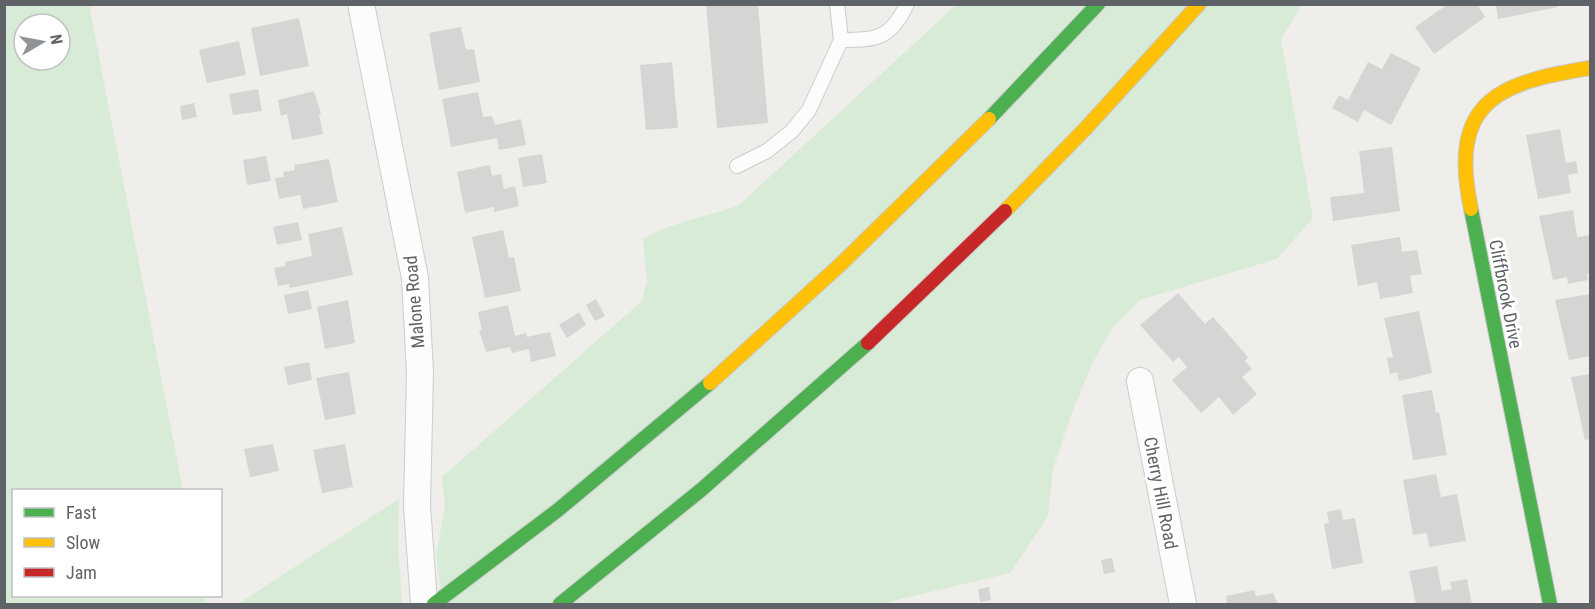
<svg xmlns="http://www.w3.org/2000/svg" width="1595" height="609" font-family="'Roboto Condensed',sans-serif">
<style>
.green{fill:#d8ebd6;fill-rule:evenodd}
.building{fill:#d6d5d3}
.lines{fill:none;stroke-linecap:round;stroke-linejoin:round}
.lane-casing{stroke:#cbcccc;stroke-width:16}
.street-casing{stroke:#cbcccc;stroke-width:28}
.fast-casing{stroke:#cacacb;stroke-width:16}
.slow-casing{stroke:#cacacb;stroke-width:16}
.jam-casing{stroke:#cacacb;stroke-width:16}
.lane{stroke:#fdfcfc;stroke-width:14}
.street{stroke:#fdfcfc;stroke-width:26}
.fast{stroke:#4caf50;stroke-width:14}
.slow{stroke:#ffc107;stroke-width:14}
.jam{stroke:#c62828;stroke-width:14}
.labels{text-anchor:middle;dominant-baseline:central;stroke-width:6;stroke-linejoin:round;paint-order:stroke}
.street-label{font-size:18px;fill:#5f6368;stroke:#fff}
</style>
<rect width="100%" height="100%" fill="#efeeea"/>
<path class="green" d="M 4,5 L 89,5 L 183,490 L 14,490 L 14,596 L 204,596 L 205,604 L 5,604 ZM 24,24 L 60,24 L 60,60 L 24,60 Z
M 956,5 L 1302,5 L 1281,39 L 1313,218 L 1277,259 L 1140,300 L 1113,327 L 1092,364 L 1071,415 L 1053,469 L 1048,516 L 1010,573 L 880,604 L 443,604 L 436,555 L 445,506 L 442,477 L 642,301 L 647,280 L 643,239 C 669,222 709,217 739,205 Z
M 399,499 L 398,547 L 402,604 L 238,604 Z"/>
<path class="building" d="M 706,4 L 758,4 L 768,123 L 717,128 Z
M 1448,4 L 1477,4 L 1485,17 L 1434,54 L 1415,27 Z
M 1496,4 L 1557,4 L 1558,7 L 1498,19 Z
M 299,18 L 309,66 L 260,76 L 251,28 Z
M 461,27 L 466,50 L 474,49 L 480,82 L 439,90 L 429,33 Z
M 239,41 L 246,75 L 207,83 L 199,50 Z
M 1391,53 L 1421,68 L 1391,125 L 1364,110 L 1358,122 L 1332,108 L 1339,95 L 1348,100 L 1368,62 L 1382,69 Z
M 672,62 L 678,128 L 646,130 L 640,65 Z
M 258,89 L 262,111 L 233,115 L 229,94 Z
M 314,91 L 321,114 L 319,114 L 323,134 L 292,140 L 287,114 L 281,116 L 278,100 Z
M 478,92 L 483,117 L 492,116 L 495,125 L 521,119 L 526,145 L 499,150 L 497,138 L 451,147 L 442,99 Z
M 194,103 L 197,117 L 182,120 L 180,106 Z
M 1560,129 L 1566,163 L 1576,161 L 1578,173 L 1568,175 L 1571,193 L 1538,199 L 1526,135 Z
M 1392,147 L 1400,211 L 1333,221 L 1330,197 L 1364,193 L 1359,151 Z
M 542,154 L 547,183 L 523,187 L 518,158 Z
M 266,156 L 271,181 L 247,185 L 243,160 Z
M 329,159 L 338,202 L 303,209 L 300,195 L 279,199 L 275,178 L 284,177 L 283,172 L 295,170 L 294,165 Z
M 490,165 L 492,176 L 501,174 L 504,189 L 515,186 L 519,206 L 494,212 L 494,207 L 465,213 L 457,172 Z
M 1573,210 L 1577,237 L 1590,235 L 1590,273 L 1587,274 L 1588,280 L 1568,284 L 1567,277 L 1553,280 L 1539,216 Z
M 298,222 L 302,240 L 277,245 L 273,227 Z
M 342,227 L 353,275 L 290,288 L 289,284 L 278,286 L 274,268 L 285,266 L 285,262 L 312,256 L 308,234 Z
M 503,230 L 509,258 L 514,257 L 521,291 L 485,298 L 472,237 Z
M 1400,237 L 1402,252 L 1417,250 L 1422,274 L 1410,276 L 1413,293 L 1380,299 L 1377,282 L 1358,286 L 1351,245 Z
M 308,290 L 312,309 L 288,314 L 284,295 Z
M 1178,293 L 1205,324 L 1213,317 L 1248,357 L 1245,361 L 1252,369 L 1242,377 L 1257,394 L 1233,415 L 1219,397 L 1201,413 L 1172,380 L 1187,367 L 1179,357 L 1173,362 L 1140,325 Z
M 1590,294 L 1590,356 L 1569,360 L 1555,300 Z
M 596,299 L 605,316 L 595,321 L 586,305 Z
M 348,300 L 355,343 L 325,349 L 317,307 Z
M 508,305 L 515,336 L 526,333 L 527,337 L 550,332 L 556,356 L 531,362 L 529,349 L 512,353 L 510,347 L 486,352 L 479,330 L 482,330 L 478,312 Z
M 1419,311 L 1432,373 L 1399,381 L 1397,372 L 1390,374 L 1387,358 L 1393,357 L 1384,318 Z
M 579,312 L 586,325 L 567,338 L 559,325 Z
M 309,362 L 312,380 L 288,385 L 284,367 Z
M 349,372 L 356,414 L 325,420 L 316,378 Z
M 1590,374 L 1590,439 L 1585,440 L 1571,377 Z
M 1432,390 L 1436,413 L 1439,412 L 1447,455 L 1413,460 L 1402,395 Z
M 273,444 L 279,471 L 250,477 L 244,449 Z
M 345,444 L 353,487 L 322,493 L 313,450 Z
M 1436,474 L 1441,497 L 1457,494 L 1466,541 L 1429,547 L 1427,533 L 1413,535 L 1403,480 Z
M 1341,509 L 1343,520 L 1355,518 L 1363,563 L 1332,569 L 1324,524 L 1329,523 L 1327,512 Z
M 1112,558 L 1115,572 L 1104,574 L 1101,560 Z
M 1437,566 L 1442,591 L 1452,589 L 1450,582 L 1467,579 L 1472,604 L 1416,604 L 1409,571 Z
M 989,587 L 991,600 L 980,602 L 978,589 Z
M 1254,590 L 1256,596 L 1273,593 L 1278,604 L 1227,604 L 1226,596 Z"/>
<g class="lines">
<defs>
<path id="lane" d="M 841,40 C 876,40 891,39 907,4
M 737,166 L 767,151 L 792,131 L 809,110 L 841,40 L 837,4"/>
<path id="street" d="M 361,4 L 415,278 L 420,373 L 417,506 L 424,604
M 1140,381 L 1183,604"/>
<path id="fast" d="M 989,119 L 1098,4
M 1471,209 L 1550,604
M 434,604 L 558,510 L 710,383
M 560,604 L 701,490 L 868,343"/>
<path id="slow" d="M 1471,209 C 1449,103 1495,83 1590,68
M 1005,211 L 1086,128 L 1199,4
M 710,383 L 841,264 L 989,119"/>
<path id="jam" d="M 868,343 L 1005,211"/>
</defs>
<use href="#lane" class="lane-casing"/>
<use href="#street" class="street-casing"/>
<use href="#fast" class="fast-casing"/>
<use href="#slow" class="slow-casing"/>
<use href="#jam" class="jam-casing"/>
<use href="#lane" class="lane"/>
<use href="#street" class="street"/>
<use href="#fast" class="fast"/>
<use href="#slow" class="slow"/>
<use href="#jam" class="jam"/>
</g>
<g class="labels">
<g class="street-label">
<text transform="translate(1506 294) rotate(79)">Cliffbrook Drive</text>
<text transform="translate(414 302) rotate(-95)">Malone Road</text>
<text transform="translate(1161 493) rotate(79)">Cherry Hill Road</text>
</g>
</g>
<rect width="1595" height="609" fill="none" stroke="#5f6368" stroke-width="12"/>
<rect x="12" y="489" width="210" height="108" fill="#ffffff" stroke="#bfc1c3" stroke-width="1.5"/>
<rect x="24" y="508" width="30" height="9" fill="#4caf50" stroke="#bfc1c3" stroke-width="1.5"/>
<text x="66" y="519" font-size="18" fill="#5f6368">Fast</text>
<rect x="24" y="538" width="30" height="9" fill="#ffc107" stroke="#bfc1c3" stroke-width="1.5"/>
<text x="66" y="549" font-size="18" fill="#5f6368">Slow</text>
<rect x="24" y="568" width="30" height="9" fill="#c62828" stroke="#bfc1c3" stroke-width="1.5"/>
<text x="66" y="579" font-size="18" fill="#5f6368">Jam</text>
<g transform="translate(42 42) rotate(80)"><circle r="28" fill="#ffffff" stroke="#bfc1c3" stroke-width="1.5"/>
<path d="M0-4.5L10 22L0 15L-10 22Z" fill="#919496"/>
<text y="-9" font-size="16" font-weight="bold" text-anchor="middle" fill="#5f6368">N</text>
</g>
</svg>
